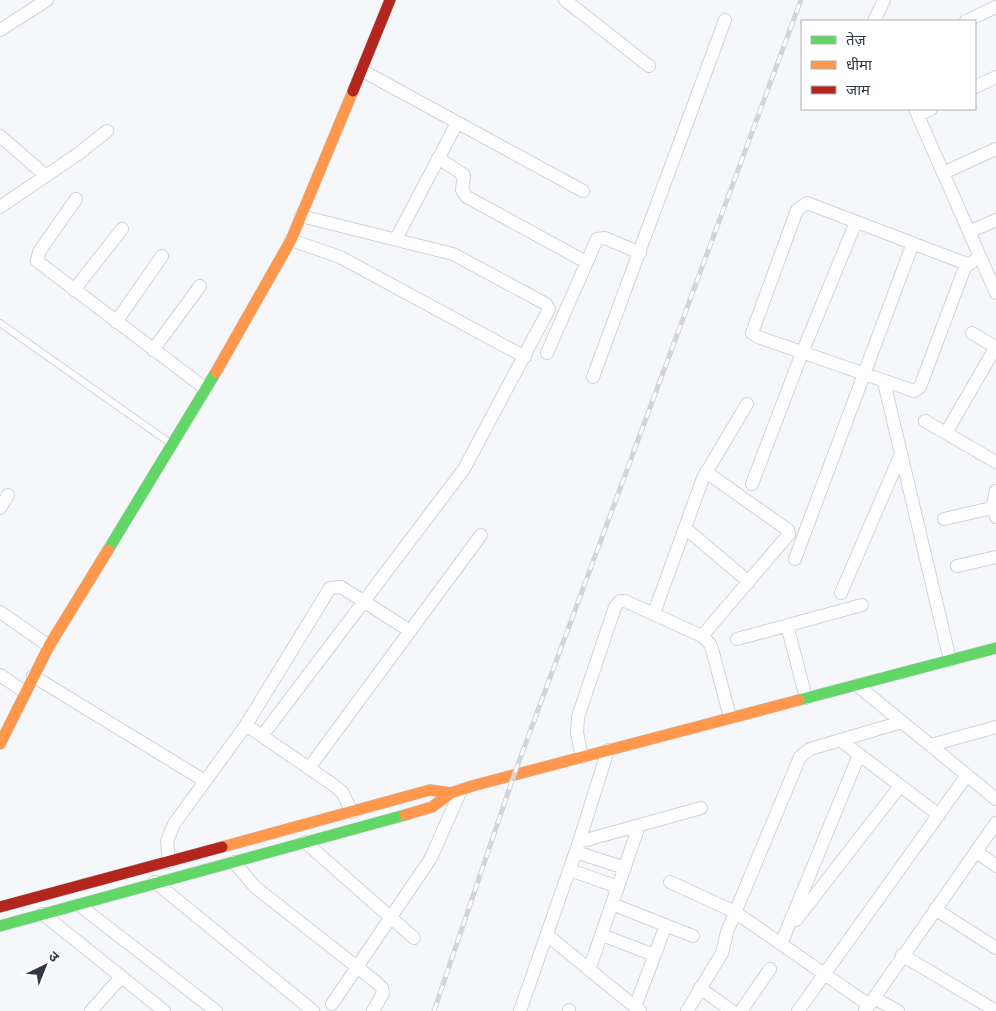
<svg xmlns="http://www.w3.org/2000/svg" width="996" height="1011" font-family="Jost,'Noto Sans Devanagari',sans-serif">
<style>
.lines{fill:none;stroke-linecap:round;stroke-linejoin:round}
.lane-casing{stroke:#cfd4db;stroke-width:8}
.street-casing{stroke:#cfd4db;stroke-width:14}
.fast-casing{stroke:#cfd4db;stroke-width:12}
.slow-casing{stroke:#cfd4db;stroke-width:12}
.jam-casing{stroke:#cfd4db;stroke-width:12}
.lane{stroke:#fefefe;stroke-width:6}
.street{stroke:#fefefe;stroke-width:12}
.fast{stroke:#63d668;stroke-width:11}
.slow{stroke:#ff974d;stroke-width:11}
.jam{stroke:#b3261e;stroke-width:11}
.rail-casing{stroke:#d3d4d6;stroke-width:5}
.rail{stroke:#fff;stroke-width:3;stroke-dasharray:9;stroke-linecap:butt}
</style>
<rect width="100%" height="100%" fill="#f5f7fa"/>
<g class="lines">
<defs>
<path id="lane" d="M 0,323 L 170,443"/>
<path id="street" d="M 565,0 L 649,66
M 874,21 L 884,0
M 966,21 L 996,7
M 0,30 L 47,0
M 361,70 L 583,191
M 975,87 L 996,77
M 915,109 L 996,293
M 918,115 L 931,109
M 0,136 L 45,175
M 438,158 L 464,175 L 462,190 L 467,197 L 586,262
M 943,173 L 996,149
M 76,199 L 39,252 L 37,261 L 206,389
M 0,207 L 78,154 L 107,131
M 969,232 L 996,220
M 396,239 L 457,123
M 291,240 L 340,257 L 525,357
M 967,264 L 807,203 L 797,210 L 752,333 L 758,337 L 914,391 L 920,387 L 965,267 L 980,257
M 74,290 L 122,229
M 116,322 L 162,256
M 153,350 L 200,286
M 547,353 L 597,239 L 605,238 L 640,253
M 593,377 L 725,20
M 884,382 L 950,660
M 925,421 L 996,462
M 946,433 L 994,350 L 992,345 L 972,333
M 752,484 L 802,353 L 856,222
M 996,491 L 993,504 L 996,517
M 0,508 L 8,495
M 944,519 L 996,507
M 685,528 L 749,582
M 795,559 L 913,243
M 957,566 L 996,557
M 841,593 L 901,454
M 0,612 L 49,646
M 654,613 L 703,478 L 747,404
M 787,625 L 806,698
M 702,636 L 789,534 L 788,530 L 706,472
M 737,639 L 862,605
M 0,675 L 25,692
M 33,676 L 205,781
M 857,685 L 996,799
M 246,725 L 332,784 L 342,792 L 352,812
M 262,736 L 464,469 L 549,309 L 546,304 L 453,254 L 301,216
M 840,740 L 939,815
M 931,745 L 996,727
M 582,757 L 577,733 L 578,717 L 615,607 L 620,601 L 625,601 L 702,636 L 710,644 L 712,649 L 730,717
M 309,768 L 481,535
M 305,842 L 414,938
M 579,842 L 701,808
M 976,851 L 996,866
M 576,852 L 625,868
M 169,862 L 167,841 L 174,824 L 246,725 L 330,588 L 341,587 L 410,631
M 234,862 L 255,887 L 376,982 L 382,988 L 383,993 L 373,1011
M 570,870 L 618,887
M 155,882 L 313,1011
M 670,882 L 735,912 L 869,1005
M 612,904 L 693,936
M 79,905 L 216,1011
M 935,909 L 996,948
M 43,914 L 164,1011
M 796,920 L 900,786
M 547,935 L 640,1011
M 602,935 L 654,955
M 781,944 L 859,755
M 902,955 L 996,1011
M 589,970 L 639,826
M 700,988 L 732,1011
M 874,998 L 898,1011
M 332,1004 L 431,858 L 461,790
M 635,1007 L 666,925
M 91,1011 L 121,977
M 520,1011 L 579,842 L 608,750
M 569,1011 L 569,1010
M 687,1011 L 722,953 L 727,932 L 800,757 L 810,749 L 902,722
M 741,1011 L 770,969
M 798,1011 L 967,775
M 865,1011 L 996,823"/>
<path id="fast" d="M 108,550 L 216,372
M 799,700 L 996,648
M 0,926 L 405,815"/>
<path id="slow" d="M 216,372 L 291,240 L 353,91
M 0,744 L 49,646 L 108,550
M 405,815 L 432,807 L 451,793 L 472,786 L 799,700
M 222,847 L 430,790 L 451,793"/>
<path id="jam" d="M 353,91 L 390,0
M 0,907 L 222,847"/>
</defs>
<use href="#lane" class="lane-casing"/>
<use href="#street" class="street-casing"/>
<use href="#fast" class="fast-casing"/>
<use href="#slow" class="slow-casing"/>
<use href="#jam" class="jam-casing"/>
<use href="#lane" class="lane"/>
<use href="#street" class="street"/>
<use href="#fast" class="fast"/>
<use href="#slow" class="slow"/>
<use href="#jam" class="jam"/>
<defs>
<path id="rail" d="M 434,1011 L 514,775 L 801,0"/>
</defs>
<use href="#rail" class="rail-casing"/>
<use href="#rail" class="rail"/>
</g>
<rect x="801" y="20" width="175" height="90" fill="#ffffff" stroke="#acafb4"/>
<rect x="811" y="36" width="25" height="8" fill="#63d668" stroke="#acafb4"/>
<text x="846" y="45" font-size="15" fill="#303844">तेज़</text>
<rect x="811" y="61" width="25" height="8" fill="#ff974d" stroke="#acafb4"/>
<text x="846" y="70" font-size="15" fill="#303844">धीमा</text>
<rect x="811" y="86" width="25" height="8" fill="#b3261e" stroke="#acafb4"/>
<text x="846" y="95" font-size="15" fill="#303844">जाम</text>
<g transform="translate(45 966) rotate(43)" stroke="#ffffff" stroke-width="4" paint-order="stroke">
<path d="M0-4L9 19L0 12L-9 19Z" fill="#303844"/>
<text y="-8" font-size="14" font-weight="bold" text-anchor="middle" fill="#303844">उ</text>
</g>
</svg>
